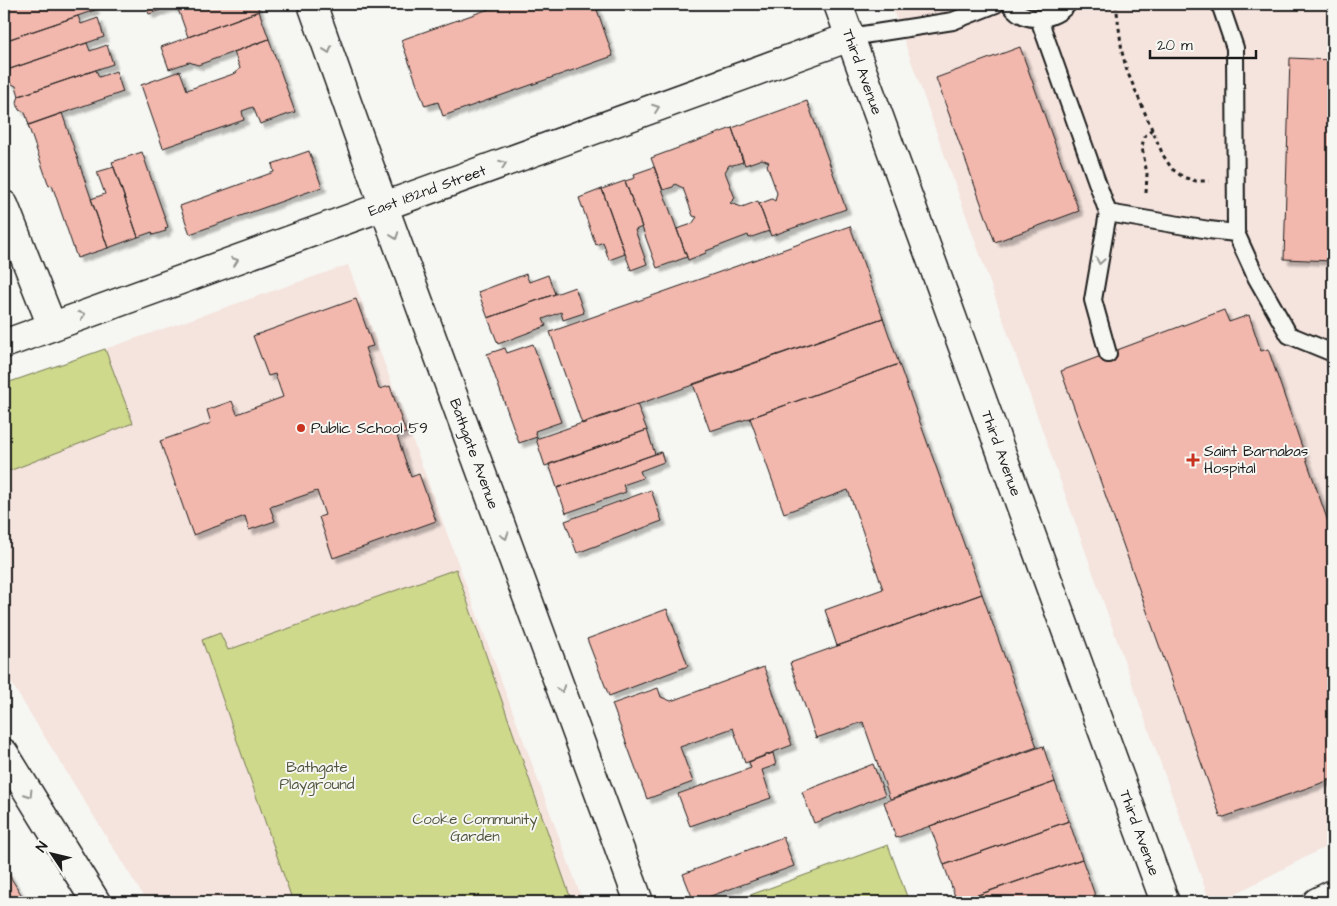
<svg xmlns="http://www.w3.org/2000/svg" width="1337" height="906" font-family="'Architects Daughter',sans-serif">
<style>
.built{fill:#f5e3dd}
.green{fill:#ced98c;stroke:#757a54}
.building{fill:#f3b8ad;stroke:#1c1c1c;filter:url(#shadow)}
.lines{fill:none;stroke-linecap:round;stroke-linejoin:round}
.service-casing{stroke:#1c1c1c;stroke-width:20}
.minor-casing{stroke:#1c1c1c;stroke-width:31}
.secondary-casing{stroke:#1c1c1c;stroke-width:31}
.path{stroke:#1c1c1c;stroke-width:3;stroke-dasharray:4 4;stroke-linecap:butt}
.service{stroke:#f6f6f2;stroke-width:16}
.minor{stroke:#f6f6f2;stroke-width:28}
.secondary{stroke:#f6f6f2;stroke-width:28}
.oneway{stroke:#949492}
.poi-dot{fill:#c8321e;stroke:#f6f6f2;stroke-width:2}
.labels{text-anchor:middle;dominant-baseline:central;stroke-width:4;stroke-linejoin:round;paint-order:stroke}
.street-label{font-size:15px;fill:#1c1c1c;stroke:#f6f6f2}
.poi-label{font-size:15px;fill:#1c1c1c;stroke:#f6f6f2;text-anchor:start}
.park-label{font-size:15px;fill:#51553e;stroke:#f6f6f2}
</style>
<defs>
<filter id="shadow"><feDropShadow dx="4.5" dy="4.5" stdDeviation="1" flood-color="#0004"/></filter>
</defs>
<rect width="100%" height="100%" fill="#f6f6f2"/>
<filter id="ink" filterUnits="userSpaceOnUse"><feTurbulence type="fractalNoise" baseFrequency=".02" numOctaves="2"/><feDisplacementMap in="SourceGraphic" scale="10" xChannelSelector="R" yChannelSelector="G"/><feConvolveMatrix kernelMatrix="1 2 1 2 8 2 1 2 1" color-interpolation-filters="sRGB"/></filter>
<g filter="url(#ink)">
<path class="built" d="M 891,4 L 1333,4 L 1333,843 L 1219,902 L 1210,902 Z
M 348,265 L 583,902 L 147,902 L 4,671 L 4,384 Z"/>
<path class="green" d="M 105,349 L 133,423 L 4,473 L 4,384 Z
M 456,569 L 572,902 L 293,902 L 202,640 L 220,633 L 228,650 Z
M 888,845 L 909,902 L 731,902 Z"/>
<path class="building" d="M 19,4 L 92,4 L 95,10 L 4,41 L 4,9 Z
M 145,4 L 192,4 L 178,9 L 169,7 L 149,14 Z
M 192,4 L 257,4 L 259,11 L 188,37 L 178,9 Z
M 503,4 L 595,4 L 613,56 L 443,116 L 438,102 L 425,106 L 401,40 Z
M 259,11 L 269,39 L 198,65 L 189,62 L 169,69 L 161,47 Z
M 78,16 L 81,24 L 98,18 L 104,37 L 10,69 L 6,58 L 4,57 L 4,41 Z
M 269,39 L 295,112 L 260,124 L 253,107 L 242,111 L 244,120 L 163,148 L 141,85 L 180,71 L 187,90 L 236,73 L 240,68 L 234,52 Z
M 87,43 L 90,51 L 107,45 L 113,64 L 19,96 L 16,86 L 10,83 L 8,76 L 10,69 Z
M 1020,47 L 1079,211 L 995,242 L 936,78 Z
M 1290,58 L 1333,60 L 1333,261 L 1284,259 Z
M 96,70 L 99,77 L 116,71 L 123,92 L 29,125 L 25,112 L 19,110 L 17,102 L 19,96 Z
M 807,101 L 846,209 L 771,236 L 759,204 L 772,199 L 775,201 L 777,193 L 767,165 L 769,162 L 762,159 L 745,165 L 732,128 Z
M 62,113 L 108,248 L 77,258 L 52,185 L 49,186 L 28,125 Z
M 732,128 L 743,162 L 733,165 L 729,165 L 725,172 L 735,198 L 730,203 L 742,207 L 758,201 L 769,231 L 749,238 L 748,235 L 706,251 L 706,253 L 688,260 L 677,229 L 692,224 L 697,217 L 693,216 L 683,188 L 675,184 L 673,187 L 663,190 L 651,158 Z
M 309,151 L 322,187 L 190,234 L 180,206 L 274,172 L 272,164 Z
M 142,152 L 168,227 L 165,228 L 166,231 L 153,235 L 152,232 L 138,237 L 112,162 Z
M 114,167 L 138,237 L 108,248 L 91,199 L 105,194 L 97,172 Z
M 654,167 L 687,257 L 657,268 L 625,181 L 635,178 L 634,174 Z
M 625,181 L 642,227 L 635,230 L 647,264 L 631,270 L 602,189 Z
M 602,189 L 625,254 L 609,260 L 603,242 L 596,245 L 579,198 Z
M 850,226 L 883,318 L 582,424 L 550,332 Z
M 526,274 L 529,282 L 548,275 L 555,294 L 488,318 L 478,292 Z
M 575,287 L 584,313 L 563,320 L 561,312 L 543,319 L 546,326 L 498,344 L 488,318 Z
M 356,299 L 373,346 L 365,348 L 379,389 L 390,386 L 406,433 L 397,436 L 411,477 L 419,474 L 436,521 L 333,558 L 319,517 L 325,515 L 317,491 L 270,507 L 275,521 L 249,530 L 245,516 L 193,535 L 160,441 L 211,423 L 207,410 L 232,401 L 237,414 L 283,397 L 275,374 L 268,376 L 253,336 Z
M 1224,310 L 1229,322 L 1249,315 L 1261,351 L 1268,349 L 1333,536 L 1333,779 L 1221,818 L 1061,371 Z
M 883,318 L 899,364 L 750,418 L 710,431 L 693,384 Z
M 533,344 L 561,422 L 535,431 L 537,437 L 519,443 L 487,354 L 505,348 L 507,353 Z
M 899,364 L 982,594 L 837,646 L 825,610 L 883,589 L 848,490 L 784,513 L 750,418 Z
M 637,404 L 647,430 L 545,466 L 536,439 Z
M 647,430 L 655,454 L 557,488 L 549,464 Z
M 661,452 L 664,462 L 640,471 L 643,478 L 623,485 L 626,492 L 566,513 L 557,488 Z
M 651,490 L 662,521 L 577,553 L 565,521 Z
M 982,594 L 1037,747 L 890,799 L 863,722 L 816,738 L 790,663 Z
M 667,609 L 688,666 L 609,696 L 587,639 Z
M 764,667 L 792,745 L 745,763 L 733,728 L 680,747 L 693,782 L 647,799 L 612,704 L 658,688 L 661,697 L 671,701 Z
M 1043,746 L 1055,782 L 896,838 L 884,802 Z
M 773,753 L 776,765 L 762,770 L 771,798 L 690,826 L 678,794 L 751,768 L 749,762 Z
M 873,764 L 885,795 L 814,823 L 802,792 Z
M 1055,782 L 1069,821 L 944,865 L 930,826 Z
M 1069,821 L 1082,859 L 957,902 L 944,865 Z
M 783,837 L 794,866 L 694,902 L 683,874 Z
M 1082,859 L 1096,898 L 1083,902 L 966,902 L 964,900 Z
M 4,867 L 26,902 L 4,902 Z"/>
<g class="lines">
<defs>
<path id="service" d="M 1010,4 C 1025,25 1053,21 1068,4
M 1220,4 L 1235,48 L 1236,233 L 1256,277 L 1289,335 L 1333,353
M 1039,19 L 1108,213 L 1093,300 L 1108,354
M 850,37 L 953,21 L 996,4
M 1108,213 L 1209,230 L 1236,233"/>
<g id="minor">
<path id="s1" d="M 312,4 L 384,207 L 639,902"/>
<path d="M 4,205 L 52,326"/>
<path id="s2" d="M 4,344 L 850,37"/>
<path d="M 4,753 L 96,902"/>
<path d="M 1317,902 L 1333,894"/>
</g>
<g id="secondary">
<path id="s3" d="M 838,4 L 1165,902"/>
</g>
</defs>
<use href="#service" class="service-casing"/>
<use href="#minor" class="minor-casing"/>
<use href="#secondary" class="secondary-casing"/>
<path class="path" d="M 1116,4 L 1122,52 L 1127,71 L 1163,155 L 1172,169 L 1183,177 L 1196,181 L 1209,181
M 1146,193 L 1147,174 L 1142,147 L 1144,137 L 1152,129"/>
<use href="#service" class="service"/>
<use href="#minor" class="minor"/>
<use href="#secondary" class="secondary"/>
</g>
<defs><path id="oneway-chevron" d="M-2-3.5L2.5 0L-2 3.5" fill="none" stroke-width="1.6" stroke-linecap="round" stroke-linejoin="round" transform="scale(1.25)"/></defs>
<g class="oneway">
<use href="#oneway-chevron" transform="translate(328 50) rotate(70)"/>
<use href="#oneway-chevron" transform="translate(656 108) rotate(-20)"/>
<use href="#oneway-chevron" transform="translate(503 164) rotate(-20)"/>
<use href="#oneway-chevron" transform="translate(395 236) rotate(70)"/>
<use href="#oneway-chevron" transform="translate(235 261) rotate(-20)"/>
<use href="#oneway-chevron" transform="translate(1100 261) rotate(100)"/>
<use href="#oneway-chevron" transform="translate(82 315) rotate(-20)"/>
<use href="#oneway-chevron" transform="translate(505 536) rotate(70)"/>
<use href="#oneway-chevron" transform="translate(561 689) rotate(70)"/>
<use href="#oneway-chevron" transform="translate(29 794) rotate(58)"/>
</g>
</g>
<g class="poi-dot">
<circle cx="301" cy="428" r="5"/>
<path d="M1190.5 452.5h5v5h5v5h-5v5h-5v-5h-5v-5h5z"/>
</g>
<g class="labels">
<g class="street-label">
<text stroke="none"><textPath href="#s3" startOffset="72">Third Avenue</textPath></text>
<text stroke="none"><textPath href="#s2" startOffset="450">East 182nd Street</textPath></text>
<text stroke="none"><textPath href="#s1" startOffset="478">Bathgate Avenue</textPath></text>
<text stroke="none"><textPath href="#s3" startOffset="478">Third Avenue</textPath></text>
<text stroke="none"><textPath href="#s3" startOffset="882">Third Avenue</textPath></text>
</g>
<g class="poi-label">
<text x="311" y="428">Public School 59</text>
<text x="1204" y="451">Saint Barnabas<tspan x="1204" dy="17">Hospital</tspan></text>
</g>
<g class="park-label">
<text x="317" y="767">Bathgate<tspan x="317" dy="17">Playground</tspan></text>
<text x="475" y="819">Cooke Community<tspan x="475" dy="17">Garden</tspan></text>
</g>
</g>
<rect width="1337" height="906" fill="none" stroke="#f6f6f2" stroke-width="20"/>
<rect x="10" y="10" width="1317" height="886" fill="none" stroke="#1c1c1c" stroke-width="2" filter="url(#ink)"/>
<g transform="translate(52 854) rotate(305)" stroke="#f6f6f2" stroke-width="4" paint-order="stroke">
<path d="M0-4L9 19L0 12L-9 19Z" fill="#1c1c1c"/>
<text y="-8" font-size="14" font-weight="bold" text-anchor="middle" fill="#1c1c1c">N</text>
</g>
<path d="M1150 50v8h106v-8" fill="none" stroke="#1c1c1c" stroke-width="2.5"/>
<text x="1157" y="50" font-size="15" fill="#1c1c1c" stroke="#f6f6f2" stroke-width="4" paint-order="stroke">20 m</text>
</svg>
